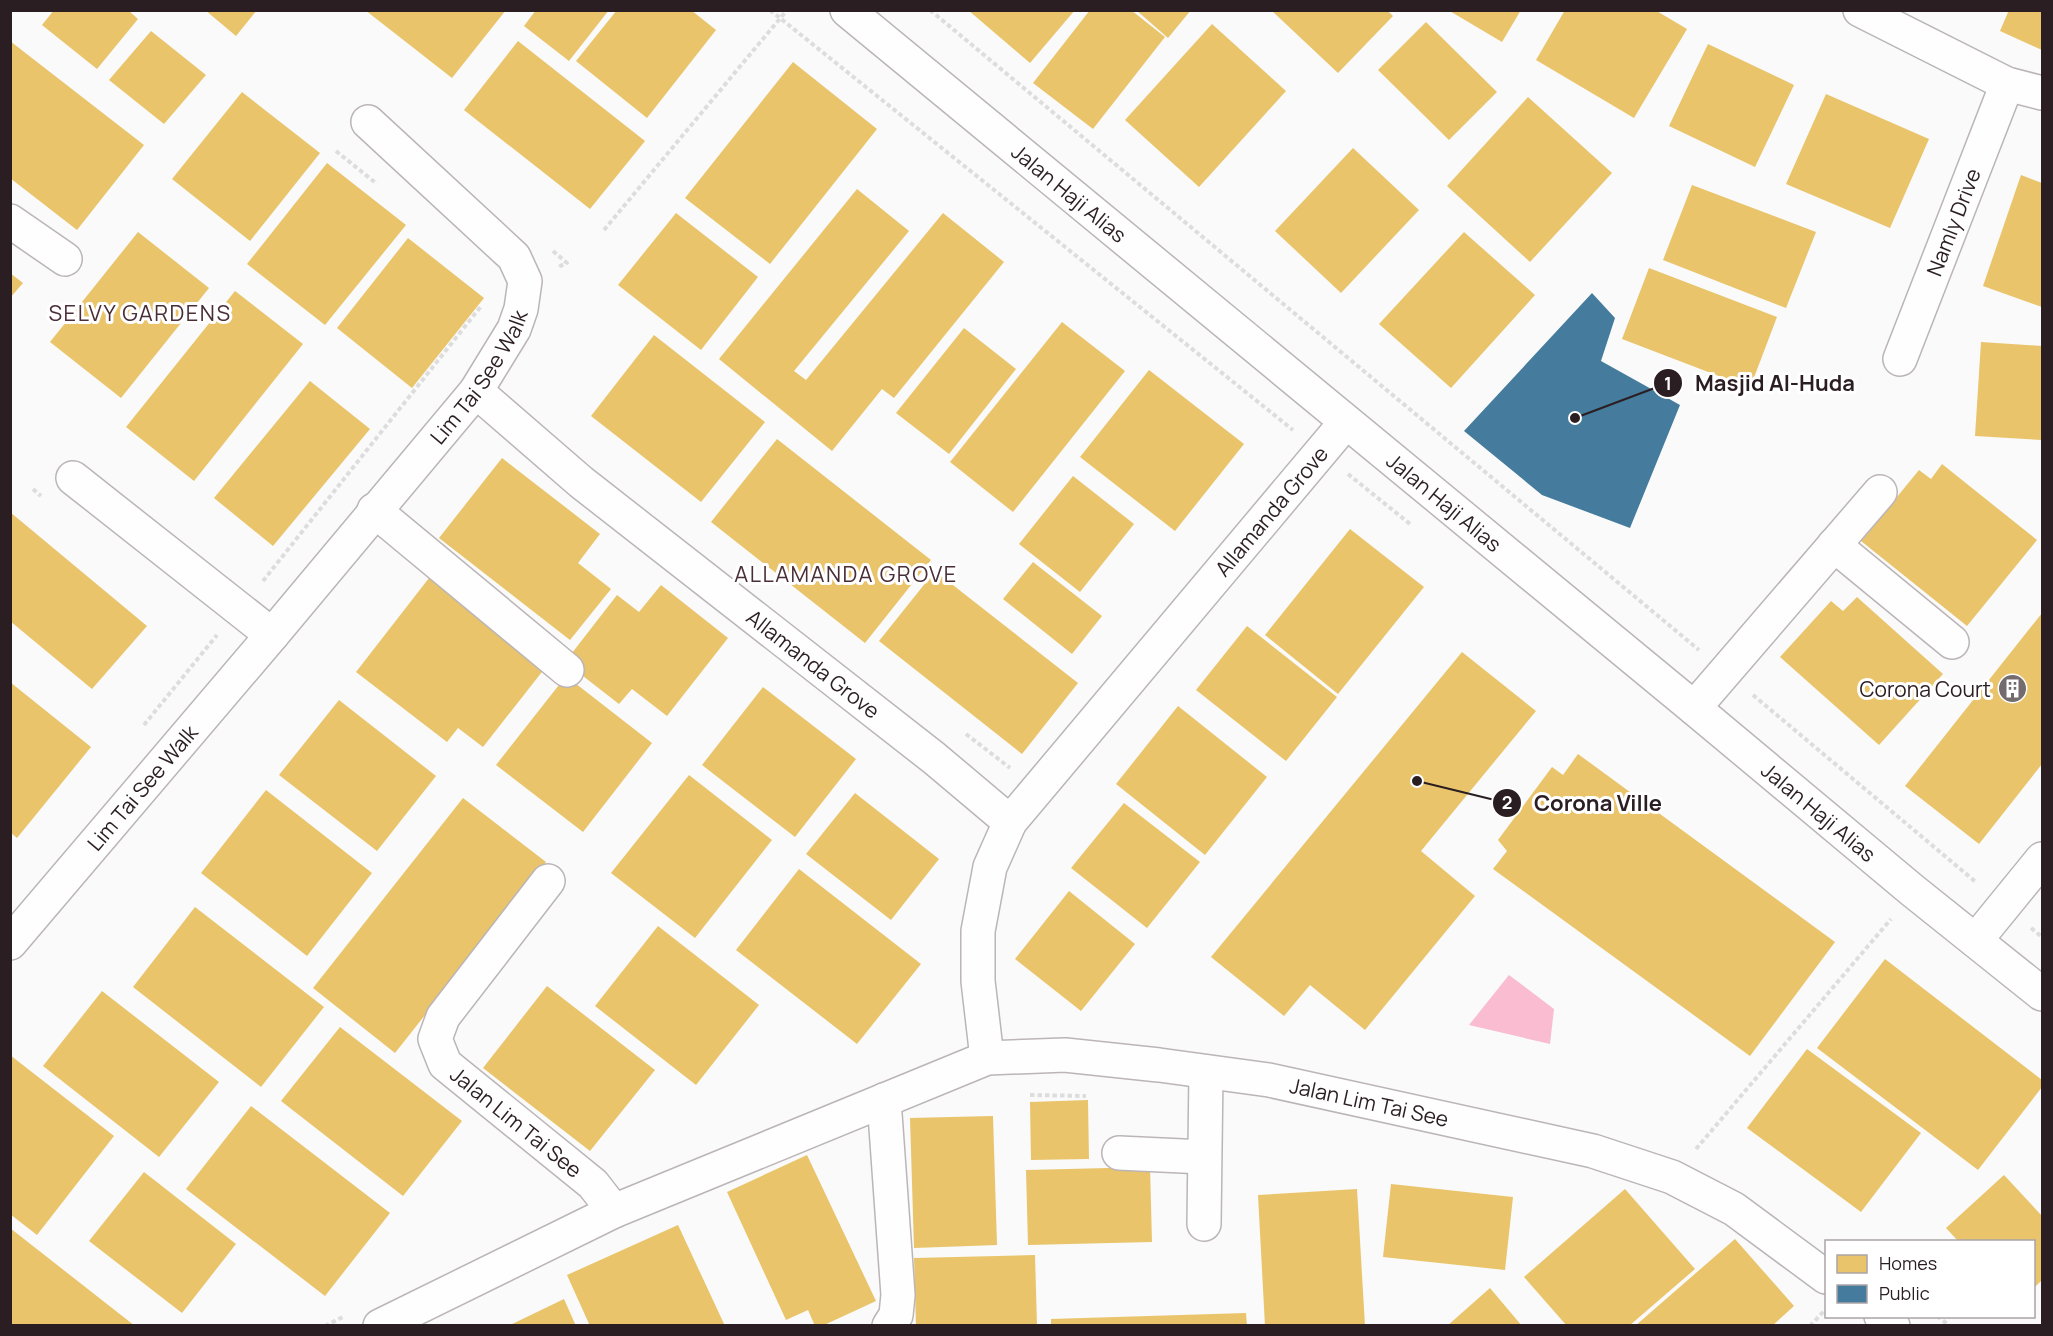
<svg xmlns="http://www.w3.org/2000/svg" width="2053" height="1336" font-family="Manrope,sans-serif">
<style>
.water{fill:#f9bcd0}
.homes{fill:#e9c46a}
.public{fill:#457b9d}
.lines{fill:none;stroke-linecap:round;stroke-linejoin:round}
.minor-casing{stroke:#bbb5b7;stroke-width:36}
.path{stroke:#ddd;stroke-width:4;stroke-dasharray:4.5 3;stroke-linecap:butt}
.minor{stroke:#fefefe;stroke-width:33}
.labels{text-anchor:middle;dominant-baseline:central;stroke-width:6;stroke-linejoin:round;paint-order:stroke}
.street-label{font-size:21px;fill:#2b1e22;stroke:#fff}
.poi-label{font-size:21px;fill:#2b1e22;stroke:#fff;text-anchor:end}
.neighbourhood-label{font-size:22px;letter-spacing:1.5px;fill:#492e37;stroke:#fff}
.leader{fill:none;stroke:#2b1e22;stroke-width:2}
.callout-dot{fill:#2b1e22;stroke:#fff;stroke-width:2}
.mark-label{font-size:18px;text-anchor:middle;font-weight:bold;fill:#fff}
.callout-label{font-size:22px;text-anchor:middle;font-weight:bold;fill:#2b1e22;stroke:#fff;stroke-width:6;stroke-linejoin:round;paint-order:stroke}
</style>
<rect width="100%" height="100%" fill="#fafafa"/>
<path class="water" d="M 1509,975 L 1554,1009 L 1550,1044 L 1469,1025 Z"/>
<path class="homes" d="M 54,10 L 128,10 L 138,19 L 97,69 L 42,25 Z
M 205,10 L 257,10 L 236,36 Z
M 365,10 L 506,10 L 452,78 Z
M 536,10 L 609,10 L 569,61 L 524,26 Z
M 617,10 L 691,10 L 716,30 L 647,118 L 576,61 Z
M 968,10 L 1075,10 L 1030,63 Z
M 1090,10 L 1131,10 L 1165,37 L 1093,129 L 1033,83 Z
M 1136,10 L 1191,10 L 1168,38 Z
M 1271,10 L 1387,10 L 1393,16 L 1338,73 Z
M 1448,10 L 1521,10 L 1502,42 Z
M 1565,10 L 1655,10 L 1687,29 L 1634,118 L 1536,60 Z
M 2009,10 L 2042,10 L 2042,50 L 2000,31 Z
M 1426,22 L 1497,92 L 1449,140 L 1378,70 Z
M 1212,24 L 1286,91 L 1199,187 L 1125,120 Z
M 151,31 L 206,75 L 164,124 L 109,80 Z
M 10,41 L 144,145 L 77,230 L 10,178 Z
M 518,41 L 645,141 L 590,209 L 464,110 Z
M 1708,44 L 1794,85 L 1755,167 L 1669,126 Z
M 793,62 L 877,129 L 770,264 L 685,198 Z
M 242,92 L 320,153 L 250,241 L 172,179 Z
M 1826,94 L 1929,139 L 1890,228 L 1786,184 Z
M 1528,97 L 1612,173 L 1530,262 L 1447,186 Z
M 1353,148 L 1419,210 L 1341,293 L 1275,231 Z
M 327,163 L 406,225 L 325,325 L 247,264 Z
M 2021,175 L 2042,183 L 2042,307 L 1983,286 Z
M 1692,185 L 1816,232 L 1786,308 L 1663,260 Z
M 857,189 L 909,231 L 794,371 L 806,380 L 943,213 L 1004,262 L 894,398 L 882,389 L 832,451 L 719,359 Z
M 676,213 L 758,277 L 701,350 L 618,285 Z
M 138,232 L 209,288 L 121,398 L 50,342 Z
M 1464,232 L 1535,295 L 1451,388 L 1379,324 Z
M 408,238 L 484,298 L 412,388 L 337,328 Z
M 1649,268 L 1777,317 L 1750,388 L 1622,339 Z
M 10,273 L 23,283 L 10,298 Z
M 235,291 L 303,344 L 194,481 L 126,427 Z
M 1062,322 L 1125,371 L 1013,512 L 950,462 Z
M 964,328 L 1016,369 L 949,454 L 896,413 Z
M 654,335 L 765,422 L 701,502 L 591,416 Z
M 1981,342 L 2042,346 L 2042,440 L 1975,436 Z
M 1149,370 L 1244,444 L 1175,531 L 1080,457 Z
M 310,381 L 370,429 L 273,546 L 214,498 Z
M 777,439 L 931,560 L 865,643 L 711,522 Z
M 502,458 L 600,534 L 578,563 L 611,589 L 570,640 L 439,538 Z
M 1942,464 L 2037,540 L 1967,626 L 1861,541 L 1919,470 L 1931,479 Z
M 1073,476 L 1134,524 L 1080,592 L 1019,544 Z
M 10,512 L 147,626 L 92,689 L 10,621 Z
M 1350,529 L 1424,587 L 1338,694 L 1265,635 Z
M 1033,562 L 1102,616 L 1072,654 L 1003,599 Z
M 935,571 L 1078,683 L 1022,754 L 879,641 Z
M 429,578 L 545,668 L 483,747 L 458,728 L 447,742 L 356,672 Z
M 661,585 L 728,638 L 667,716 L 632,689 L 619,704 L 565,662 L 617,595 L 639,612 Z
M 1857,597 L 1943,674 L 1879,745 L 1780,657 L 1831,601 L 1843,611 Z
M 2042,613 L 2042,764 L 1979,844 L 1905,786 Z
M 1247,626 L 1337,697 L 1286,761 L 1196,690 Z
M 1462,652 L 1536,711 L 1421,851 L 1475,896 L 1365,1030 L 1310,985 L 1284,1016 L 1211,957 Z
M 566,676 L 652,743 L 583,832 L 496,765 Z
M 10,682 L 91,747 L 17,838 L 10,832 Z
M 763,687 L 856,759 L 795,837 L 702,765 Z
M 339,700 L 436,776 L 377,851 L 279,775 Z
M 1178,706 L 1267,777 L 1205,855 L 1116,784 Z
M 1578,754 L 1835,942 L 1750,1056 L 1493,869 L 1507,851 L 1498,840 L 1552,767 L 1563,775 Z
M 689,775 L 772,840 L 695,938 L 611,873 Z
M 266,790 L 372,873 L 307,956 L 201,873 Z
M 855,793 L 939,859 L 891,920 L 806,854 Z
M 463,798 L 546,862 L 395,1053 L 313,988 Z
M 1124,803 L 1200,862 L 1147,928 L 1071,868 Z
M 799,869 L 921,964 L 857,1044 L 736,950 Z
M 1069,891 L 1135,944 L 1081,1011 L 1015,959 Z
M 195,907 L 324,1007 L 261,1087 L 133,987 Z
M 658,926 L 759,1005 L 696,1085 L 595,1006 Z
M 1885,959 L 2042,1080 L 2042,1087 L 1978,1170 L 1817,1048 Z
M 547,986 L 655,1070 L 590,1151 L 483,1068 Z
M 102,991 L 219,1082 L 159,1157 L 43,1066 Z
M 340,1027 L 462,1121 L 403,1196 L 281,1101 Z
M 1807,1049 L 1921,1133 L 1861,1212 L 1747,1128 Z
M 10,1055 L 114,1136 L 37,1235 L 10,1214 Z
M 1088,1100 L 1089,1159 L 1031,1160 L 1030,1102 Z
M 251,1106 L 390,1213 L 325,1296 L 186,1189 Z
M 993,1116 L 997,1245 L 914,1248 L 910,1118 Z
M 807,1155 L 876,1301 L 822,1326 L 815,1326 L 808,1310 L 786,1320 L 727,1192 Z
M 1150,1167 L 1152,1242 L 1028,1245 L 1026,1170 Z
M 144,1172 L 236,1244 L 182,1313 L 89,1241 Z
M 2004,1175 L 2042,1216 L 2042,1280 L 2034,1288 L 2034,1242 L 1959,1242 L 1946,1228 Z
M 1391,1184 L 1513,1197 L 1505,1270 L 1383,1257 Z
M 1357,1189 L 1365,1326 L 1265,1326 L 1258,1195 Z
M 1625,1189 L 1695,1269 L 1629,1326 L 1567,1326 L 1524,1277 Z
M 678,1225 L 725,1326 L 590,1326 L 567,1275 Z
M 10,1228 L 135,1326 L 10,1326 Z
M 1735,1239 L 1794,1306 L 1772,1326 L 1635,1326 Z
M 1035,1255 L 1037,1326 L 916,1326 L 914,1258 Z
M 1490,1288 L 1522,1326 L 1447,1326 Z
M 564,1299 L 576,1326 L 508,1326 Z
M 1246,1313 L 1247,1326 L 1051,1326 L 1051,1319 Z"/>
<path class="public" d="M 1592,293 L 1615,318 L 1601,361 L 1680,405 L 1630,528 L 1542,495 L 1464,431 Z"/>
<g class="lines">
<defs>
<g id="minor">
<path id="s1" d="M 847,10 L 1694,708 L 1912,890 L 2042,994"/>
<path d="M 1860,10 L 2007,84 L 2042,93"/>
<path d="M 10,221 L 65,259"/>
<path id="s2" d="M 1900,359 L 2007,84"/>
<path id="s3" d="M 476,391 L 581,482 L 934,758 L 1010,822"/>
<path d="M 73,478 L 272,635"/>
<path d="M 374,510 L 567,670"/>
<path d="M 1834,545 L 1952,642"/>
<path d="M 1694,708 L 1880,492"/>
<path id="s4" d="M 548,881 L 443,1017 L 435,1039 L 445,1064 L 593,1184 L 614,1211"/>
<path d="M 1976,940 L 2042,859"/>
<path id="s5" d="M 10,943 L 272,635 L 476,391 L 514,329 L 521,309 L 525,281 L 514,257 L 368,122"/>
<path id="s6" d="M 987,1058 L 978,981 L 978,931 L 990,867 L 1010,822 L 1346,422"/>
<path d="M 884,1100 L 898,1295 L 896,1315 L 889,1326"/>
<path d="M 1119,1153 L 1204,1157"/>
<path d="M 1204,1224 L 1206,1072"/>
<path d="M 1881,1316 L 1893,1326"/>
<path id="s7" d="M 380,1326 L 614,1211 L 987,1058 L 1065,1055 L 1159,1065 L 1269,1080 L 1593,1151 L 1672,1177 L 1734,1209 L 1826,1277"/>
</g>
</defs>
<use href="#minor" class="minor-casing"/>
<path class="path" d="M 770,10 L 1293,430
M 930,10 L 1699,650
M 336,151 L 377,184
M 604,230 L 787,10
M 553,251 L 567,263 L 558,267
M 1348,474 L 1410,524
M 33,489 L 41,496
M 263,581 L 482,305
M 1753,695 L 1977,883
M 144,725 L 217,635
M 966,734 L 1010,768
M 2031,928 L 2042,937
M 1030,1095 L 1086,1096
M 1696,1149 L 1891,919
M 1937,1316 L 1950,1326
M 325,1326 L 345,1316
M 1810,1326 L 1824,1311"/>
<use href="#minor" class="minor"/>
</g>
<defs>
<symbol id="building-disc" viewBox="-11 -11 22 22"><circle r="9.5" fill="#736b6e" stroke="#fff"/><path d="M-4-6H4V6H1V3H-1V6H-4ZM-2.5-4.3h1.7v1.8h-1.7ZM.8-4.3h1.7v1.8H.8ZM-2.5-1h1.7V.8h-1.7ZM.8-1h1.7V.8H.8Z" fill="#fff"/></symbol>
</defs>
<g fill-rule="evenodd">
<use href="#building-disc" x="1996" y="672" width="33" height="33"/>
</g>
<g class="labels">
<g class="street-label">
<text stroke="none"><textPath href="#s1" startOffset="288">Jalan Haji Alias</textPath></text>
<text stroke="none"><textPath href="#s2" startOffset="147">Namly Drive</textPath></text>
<text stroke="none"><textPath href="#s5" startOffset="736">Lim Tai See Walk</textPath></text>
<text stroke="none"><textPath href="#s1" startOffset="774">Jalan Haji Alias</textPath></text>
<text stroke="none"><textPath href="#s6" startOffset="648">Allamanda Grove</textPath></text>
<text stroke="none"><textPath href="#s3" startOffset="434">Allamanda Grove</textPath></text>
<text stroke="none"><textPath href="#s5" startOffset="204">Lim Tai See Walk</textPath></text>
<text stroke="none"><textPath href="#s1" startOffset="1260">Jalan Haji Alias</textPath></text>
<text stroke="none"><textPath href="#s7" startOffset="1050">Jalan Lim Tai See</textPath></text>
<text stroke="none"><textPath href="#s4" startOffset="314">Jalan Lim Tai See</textPath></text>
</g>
<g class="poi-label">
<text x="1991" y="689">Corona Court</text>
</g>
<g class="neighbourhood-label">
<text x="140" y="313">SELVY GARDENS</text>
<text x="846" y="574">ALLAMANDA GROVE</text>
</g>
</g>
<path class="leader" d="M1575 418L1668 383M1417 781L1507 803"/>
<g class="callout-dot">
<circle cx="1575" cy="418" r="6"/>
<circle cx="1417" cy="781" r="6"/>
<circle cx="1668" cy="383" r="15"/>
<circle cx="1507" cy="803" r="15"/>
</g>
<g class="mark-label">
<text x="1668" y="390">1</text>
<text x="1507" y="809">2</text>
</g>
<g class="callout-label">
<text x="1775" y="391">Masjid Al-Huda</text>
<text x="1598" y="811">Corona Ville</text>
</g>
<rect width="2053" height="1336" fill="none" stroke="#2b1e22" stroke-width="24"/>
<rect x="1825" y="1240" width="210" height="78" fill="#ffffff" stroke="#aaa5a7" stroke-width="1.5"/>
<rect x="1837" y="1255" width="30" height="18" fill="#e9c46a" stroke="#aaa5a7" stroke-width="1.5"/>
<text x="1879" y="1270" font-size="18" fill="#2b1e22">Homes</text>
<rect x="1837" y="1285" width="30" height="18" fill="#457b9d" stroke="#aaa5a7" stroke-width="1.5"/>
<text x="1879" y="1300" font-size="18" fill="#2b1e22">Public</text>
</svg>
